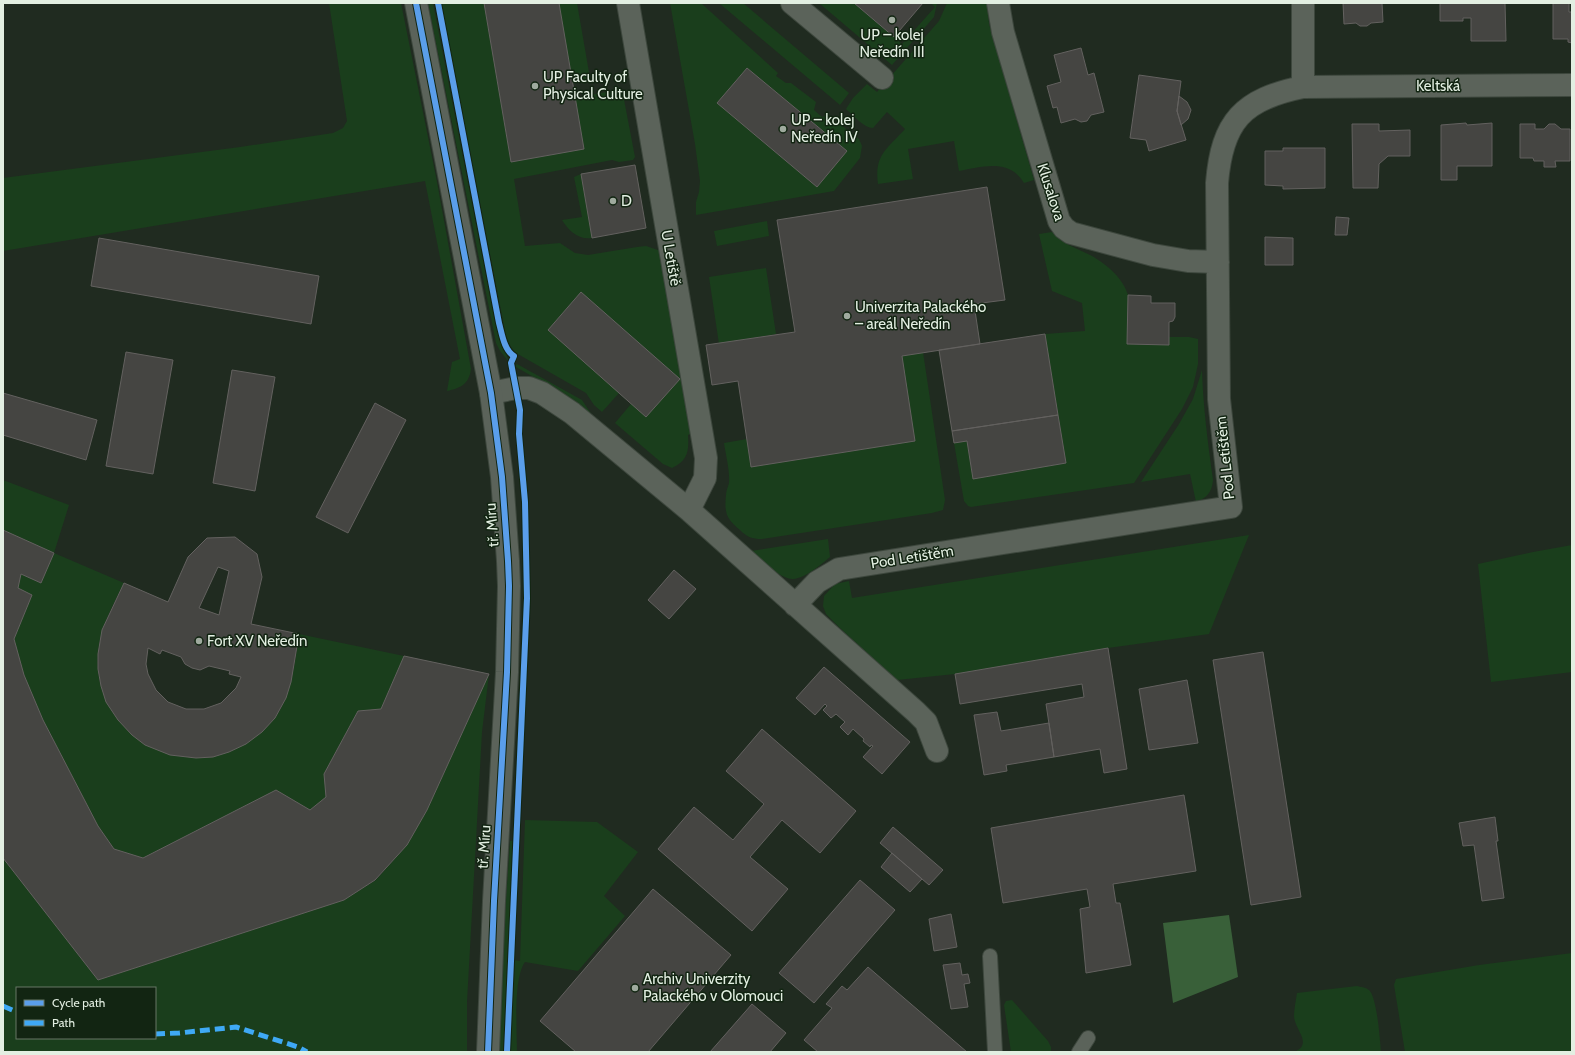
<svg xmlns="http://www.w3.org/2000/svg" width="1575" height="1055" font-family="Cabin,sans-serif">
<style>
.green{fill:#1a3e1c;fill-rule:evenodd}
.water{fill:#396039}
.building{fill:#454542;stroke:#63615f;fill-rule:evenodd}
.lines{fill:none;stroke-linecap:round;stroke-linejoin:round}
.service-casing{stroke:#3d473d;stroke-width:16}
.minor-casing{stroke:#3d473d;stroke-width:24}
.secondary-casing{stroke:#3d473d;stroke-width:24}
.service{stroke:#5b635a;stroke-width:14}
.minor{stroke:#5b635a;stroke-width:22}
.secondary{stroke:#5b635a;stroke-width:22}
.quiet{stroke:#3fa9f5;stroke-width:5;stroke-dasharray:10 5;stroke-linecap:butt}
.cycleway-casing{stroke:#122512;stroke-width:8}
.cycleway{stroke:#5a9eea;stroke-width:6}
.poi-dot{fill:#9faa9e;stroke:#122512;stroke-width:1.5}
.labels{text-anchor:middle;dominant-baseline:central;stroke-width:3;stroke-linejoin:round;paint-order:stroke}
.poi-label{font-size:15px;fill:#e3efe2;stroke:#122512;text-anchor:start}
.street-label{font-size:15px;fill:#e3efe2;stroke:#122512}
</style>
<rect width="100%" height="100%" fill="#202b20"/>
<path class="green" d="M 329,3 L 401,3 L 437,182 L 471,369 C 469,384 461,388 447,391 L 452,362 L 460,359 L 425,181 L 3,251 L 3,178 L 240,147 L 333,133 L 343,128 L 347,121 Z
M 428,3 L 433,3 L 495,322 L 509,362 L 500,351 L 496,343 Z
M 441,3 L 484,3 L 511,162 L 583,149 L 575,98 L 622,89 L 635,157 L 633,160 L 619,162 L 612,160 L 514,179 L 525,246 L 560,243 L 575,253 L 588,255 L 637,247 L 646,246 L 661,251 L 694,432 L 688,435 C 689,451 688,461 672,468 L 663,464 L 615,423 L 631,404 L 619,393 L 602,412 L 594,405 L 586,393 L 516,353 L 511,347 L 506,336 Z
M 559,3 L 577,3 L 590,78 L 572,82 Z
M 670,3 L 701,3 L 778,73 L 776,76 L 786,83 L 791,83 L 816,102 L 814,110 L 822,117 L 826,116 L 836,124 L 840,124 L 859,139 L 862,146 L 860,158 L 834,191 L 696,215 L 696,202 L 699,192 L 700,181 L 695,144 ZM 747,68 L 847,151 L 817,187 L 717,103 Z
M 719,3 L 743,3 L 849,93 L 840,105 Z
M 819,3 L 854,3 L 902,44 L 935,7 L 931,3 L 937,3 L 934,17 L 892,65 Z
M 947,3 L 987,3 L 989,24 L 1034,180 L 1024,183 C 1009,158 982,167 959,171 L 954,141 L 908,149 L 913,179 L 878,184 C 874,155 887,149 905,129 L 887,112 L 873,128 C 864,128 853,115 846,109 L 853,98 L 867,84 L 877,92 L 939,21 Z
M 581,174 L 592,238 C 578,240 569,231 562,220 L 582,217 L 574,177 Z
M 767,221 L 769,236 L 717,246 L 714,231 Z
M 1052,232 C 1062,243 1075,248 1088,254 C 1104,262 1123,277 1128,295 C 1130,305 1127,333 1127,344 L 1168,345 L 1169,337 L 1189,337 L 1198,339 L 1198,364 L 1193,387 L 1182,409 L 1134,483 L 971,507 L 968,506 L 964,501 L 954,443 L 967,441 L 973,479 L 1066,463 L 1045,334 L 1085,331 L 1082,303 L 1052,291 L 1039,234 Z
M 766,268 L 776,334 L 719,344 L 709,277 Z
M 923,352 L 945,500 L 943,510 L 932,513 L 762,539 C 752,539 747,537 740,530 C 727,519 724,514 726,495 C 726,491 728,487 729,483 C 730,471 726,456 724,443 L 747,439 L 751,467 L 914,441 L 902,356 Z
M 517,364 L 582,400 L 592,415 L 577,402 L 516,367 L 516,365 Z
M 1202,370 C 1203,407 1208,443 1213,480 C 1212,492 1207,498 1196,502 L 1190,474 L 1141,482 L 1179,424 L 1193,399 Z
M 3,480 L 69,505 L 54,553 L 124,583 C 113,605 100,628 98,653 C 93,706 135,753 187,757 C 196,758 206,759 214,756 C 220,755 226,752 231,750 C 248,743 263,733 275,718 C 292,695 295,662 299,634 L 404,656 L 381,709 L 358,711 L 324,774 L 326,797 L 310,810 L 276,790 L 143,858 L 114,849 L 98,826 L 43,720 L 24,675 L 14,639 L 32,595 L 18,588 L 21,574 L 41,583 L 54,553 L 3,530 Z
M 1249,535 L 1209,634 L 1108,648 L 955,674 L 897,680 L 840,628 L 826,614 L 823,606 L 824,596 L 835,584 L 849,581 L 852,598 Z
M 828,539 L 830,557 C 820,565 806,578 793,579 C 781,580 760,558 751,551 Z
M 1572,545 L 1572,672 L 1491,682 L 1478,564 L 1533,552 Z
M 489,674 L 482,732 L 467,1002 L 467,1052 L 3,1052 L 3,858 L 98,980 L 344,900 L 376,880 L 407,845 L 427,810 ZM 17,988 L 155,988 L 155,1038 L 17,1038 Z
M 525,820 L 597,822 L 638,852 L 604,896 L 625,916 L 578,971 L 525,962 C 513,979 517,1030 517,1052 L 509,1052 L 513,960 L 520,961 Z
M 510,841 L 514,841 L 504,1052 L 499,1052 L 503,945 Z
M 1572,953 L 1572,1052 L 1405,1052 L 1394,985 L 1396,979 L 1479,965 Z
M 1357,986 C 1361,987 1365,987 1369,990 C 1377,997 1380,1040 1381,1052 L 1294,1052 C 1314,1044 1294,1029 1294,1016 C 1294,1009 1296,1000 1297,993 Z
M 1012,1000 L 1048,1041 L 1051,1047 L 1051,1052 L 1011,1052 L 1004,1005 L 1006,1001 Z"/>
<path class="water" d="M 1229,915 L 1238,977 L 1173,1003 L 1163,923 Z"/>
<path class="building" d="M 484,3 L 559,3 L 584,149 L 511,162 Z
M 854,3 L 923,3 L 894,37 Z
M 1343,3 L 1382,3 L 1383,22 L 1371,23 L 1367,26 L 1360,26 L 1356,23 L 1344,24 Z
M 1440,3 L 1505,3 L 1506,41 L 1471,41 L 1471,18 L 1463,18 L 1463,21 L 1440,21 Z
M 1553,3 L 1569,3 L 1569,12 L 1572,12 L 1572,43 L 1568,42 L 1568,39 L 1553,39 Z
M 1081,48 L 1088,75 L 1094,73 L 1104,112 L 1091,115 L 1087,121 L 1081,122 L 1075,119 L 1061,123 L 1057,107 L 1053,108 L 1047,86 L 1061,82 L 1054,55 Z
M 747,68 L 847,151 L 817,187 L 717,103 Z
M 1139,75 L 1181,81 L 1177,111 L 1186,140 L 1149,151 L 1146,140 L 1130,138 Z
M 1179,96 L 1187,102 L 1191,110 L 1188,119 L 1181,125 L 1177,111 Z
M 1466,123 L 1467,125 L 1492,123 L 1492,166 L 1457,166 L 1457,180 L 1441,180 L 1441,125 Z
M 1352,124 L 1379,124 L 1379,131 L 1410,130 L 1410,156 L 1388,156 L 1379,164 L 1378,188 L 1353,188 Z
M 1520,124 L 1535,124 L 1535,129 L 1544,129 L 1549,124 L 1555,124 L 1561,129 L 1570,129 L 1570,161 L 1555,161 L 1556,167 L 1544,167 L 1544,161 L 1534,161 L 1533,158 L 1520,158 Z
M 1283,148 L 1325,148 L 1325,188 L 1283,189 L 1283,186 L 1265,185 L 1265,151 L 1283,151 Z
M 635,165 L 646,228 L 592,238 L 581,174 Z
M 987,187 L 1005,300 L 974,304 L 980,344 L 902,356 L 915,441 L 751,467 L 738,381 L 712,385 L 706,345 L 795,332 L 777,220 Z
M 1336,217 L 1349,218 L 1347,235 L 1335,235 Z
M 1265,237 L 1293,238 L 1293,265 L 1265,265 Z
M 99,238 L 319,276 L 311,324 L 91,286 Z
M 581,292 L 680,379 L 646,417 L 548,330 Z
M 1128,295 L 1151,296 L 1151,303 L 1175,303 L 1175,317 L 1173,321 L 1169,322 L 1169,345 L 1127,344 Z
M 1045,334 L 1058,415 L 952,431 L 939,350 Z
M 126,352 L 173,360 L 153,474 L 106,466 Z
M 232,370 L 275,377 L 255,491 L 213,483 Z
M 3,393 L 97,420 L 86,460 L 3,435 Z
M 375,403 L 406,420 L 348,533 L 316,517 Z
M 1058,415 L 1066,463 L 973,479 L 967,441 L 954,443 L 952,431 Z
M 3,530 L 54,553 L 41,583 L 21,574 L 18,588 L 32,595 L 14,639 L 24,675 L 43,720 L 98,826 L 114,849 L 143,858 L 276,790 L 310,810 L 326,797 L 324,774 L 358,711 L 381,709 L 404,656 L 489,674 L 427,810 L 407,845 L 375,880 L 344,900 L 98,980 L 3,858 Z
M 235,537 L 257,554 L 262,577 L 251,624 L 299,634 L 291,682 L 286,698 L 275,718 L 262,732 L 246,744 L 229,752 L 213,757 L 196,758 L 170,755 L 145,745 L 132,735 L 118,720 L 106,702 L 101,686 L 98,669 L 98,654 L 102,630 L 124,583 L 168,602 L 188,557 L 207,538 ZM 218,567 L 229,571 L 219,615 L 199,608 ZM 148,648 L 160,654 L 162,650 L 181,657 L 185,664 L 192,668 L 200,670 L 209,666 L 230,671 L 229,674 L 241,677 L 236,688 L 221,703 L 204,709 L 186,709 L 168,702 L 156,690 L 148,674 L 146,664 Z
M 674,570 L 696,589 L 669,619 L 648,600 Z
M 1108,648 L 1127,769 L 1104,773 L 1100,749 L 1054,757 L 1046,704 L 1084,697 L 1082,684 L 960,704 L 955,674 Z
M 1263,652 L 1301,897 L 1251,905 L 1213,660 Z
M 824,667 L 910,742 L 882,774 L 863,757 L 873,746 L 871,745 L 870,747 L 863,741 L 864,739 L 853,729 L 848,735 L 840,727 L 845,722 L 836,714 L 831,718 L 823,710 L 827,706 L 825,704 L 815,715 L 796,698 Z
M 1187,680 L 1198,743 L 1149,750 L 1139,689 Z
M 997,712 L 1001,731 L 1049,723 L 1054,757 L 1006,765 L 1007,771 L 984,775 L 974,715 Z
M 762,729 L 856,811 L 820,853 L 782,820 L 750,857 L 788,889 L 752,931 L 658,849 L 694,807 L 733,840 L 764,804 L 726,771 Z
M 1184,795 L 1196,871 L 1113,884 L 1116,903 L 1120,903 L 1131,965 L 1086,973 L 1080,909 L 1090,907 L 1087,889 L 1003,903 L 991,828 Z
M 1495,817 L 1498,841 L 1496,841 L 1504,898 L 1482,901 L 1474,845 L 1463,846 L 1459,823 Z
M 893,827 L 943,870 L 929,885 L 880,843 Z
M 892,853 L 922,879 L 910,892 L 881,867 Z
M 860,880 L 895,910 L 814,1003 L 779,973 Z
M 653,889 L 731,955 L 648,1052 L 576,1052 L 540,1021 Z
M 951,914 L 957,947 L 934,951 L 929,919 Z
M 960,963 L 962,975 L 968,974 L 970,983 L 964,984 L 968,1007 L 951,1009 L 943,965 Z
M 868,967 L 890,986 L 967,1052 L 818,1052 L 804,1040 L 832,1008 L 826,1004 L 842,986 L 847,990 Z
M 752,1004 L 786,1033 L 770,1052 L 710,1052 Z"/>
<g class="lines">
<defs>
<path id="service" d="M 990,956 L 995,1052
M 1079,1052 L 1088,1038"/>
<path id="minor" d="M 628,3 L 706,458 L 705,478 L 689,510
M 792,3 L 882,78
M 998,3 L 1003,32 L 1059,221 L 1064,228 L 1071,233 L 1153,255 L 1188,261 L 1218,262
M 1303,3 L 1303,87
M 491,393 L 516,388 L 529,388 L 542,393 L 572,413 L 689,510 L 916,712 L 926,722 L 937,751
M 795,605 L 817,582 L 839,569 L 1231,507 L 1219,399 L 1217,183 C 1222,121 1243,99 1303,87 L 1572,85"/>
<path id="secondary" d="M 416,3 L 491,393 L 502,477 L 508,561 L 509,586 L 507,672 L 494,901 L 488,1052"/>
</defs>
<use href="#service" class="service-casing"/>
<use href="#minor" class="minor-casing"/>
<use href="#secondary" class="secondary-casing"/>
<use href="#service" class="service"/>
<use href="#minor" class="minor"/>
<use href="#secondary" class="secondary"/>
<path class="quiet" d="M 3,1006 L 17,1012
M 155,1034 L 179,1033 L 236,1027 L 298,1047 L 307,1052"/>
<defs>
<path id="cycleway" d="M 416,3 L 491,393 L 502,477 L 508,561 L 509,586 L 507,672 L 494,901 L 488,1052
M 438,3 L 499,323 C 502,334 504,350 514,356 L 511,363 L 520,410 L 519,434 L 525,502 L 527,598 L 507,1052"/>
</defs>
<use href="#cycleway" class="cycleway-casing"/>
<use href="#cycleway" class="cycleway"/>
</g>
<g class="poi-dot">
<circle cx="892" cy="20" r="4"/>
<circle cx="535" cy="86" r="4"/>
<circle cx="783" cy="129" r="4"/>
<circle cx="613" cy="201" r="4"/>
<circle cx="847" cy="316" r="4"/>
<circle cx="199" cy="641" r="4"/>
<circle cx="635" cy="988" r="4"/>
</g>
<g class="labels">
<g class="poi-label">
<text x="892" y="35" text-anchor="middle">UP – kolej<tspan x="892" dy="17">Neředín III</tspan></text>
<text x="543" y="77">UP Faculty of<tspan x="543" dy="17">Physical Culture</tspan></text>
<text x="791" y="120">UP – kolej<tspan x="791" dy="17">Neředín IV</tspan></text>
<text x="621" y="201">D</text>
<text x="855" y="307">Univerzita Palackého<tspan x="855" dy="17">– areál Neředín</tspan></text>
<text x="207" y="641">Fort XV Neředín</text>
<text x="643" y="979">Archiv Univerzity<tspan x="643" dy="17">Palackého v Olomouci</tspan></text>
</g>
<g class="street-label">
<text x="1438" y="86">Keltská</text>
<text transform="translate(1051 192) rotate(72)">Klusalova</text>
<text transform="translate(671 258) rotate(80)">U Letiště</text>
<text transform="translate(1225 458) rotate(-96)">Pod Letištěm</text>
<text transform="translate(492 525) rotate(-94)">tř. Míru</text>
<text transform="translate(912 557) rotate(-9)">Pod Letištěm</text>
<text transform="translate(484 847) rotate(-86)">tř. Míru</text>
</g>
</g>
<rect width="1575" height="1055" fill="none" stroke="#e3efe2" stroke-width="8"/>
<rect x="16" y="987" width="140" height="52" fill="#122512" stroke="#667665"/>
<rect x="24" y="1000" width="20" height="6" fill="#5a9eea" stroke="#667665"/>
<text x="52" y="1007" font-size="12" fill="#e3efe2">Cycle path</text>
<rect x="24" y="1020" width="20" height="6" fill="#3fa9f5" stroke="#667665"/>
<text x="52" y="1027" font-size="12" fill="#e3efe2">Path</text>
</svg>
